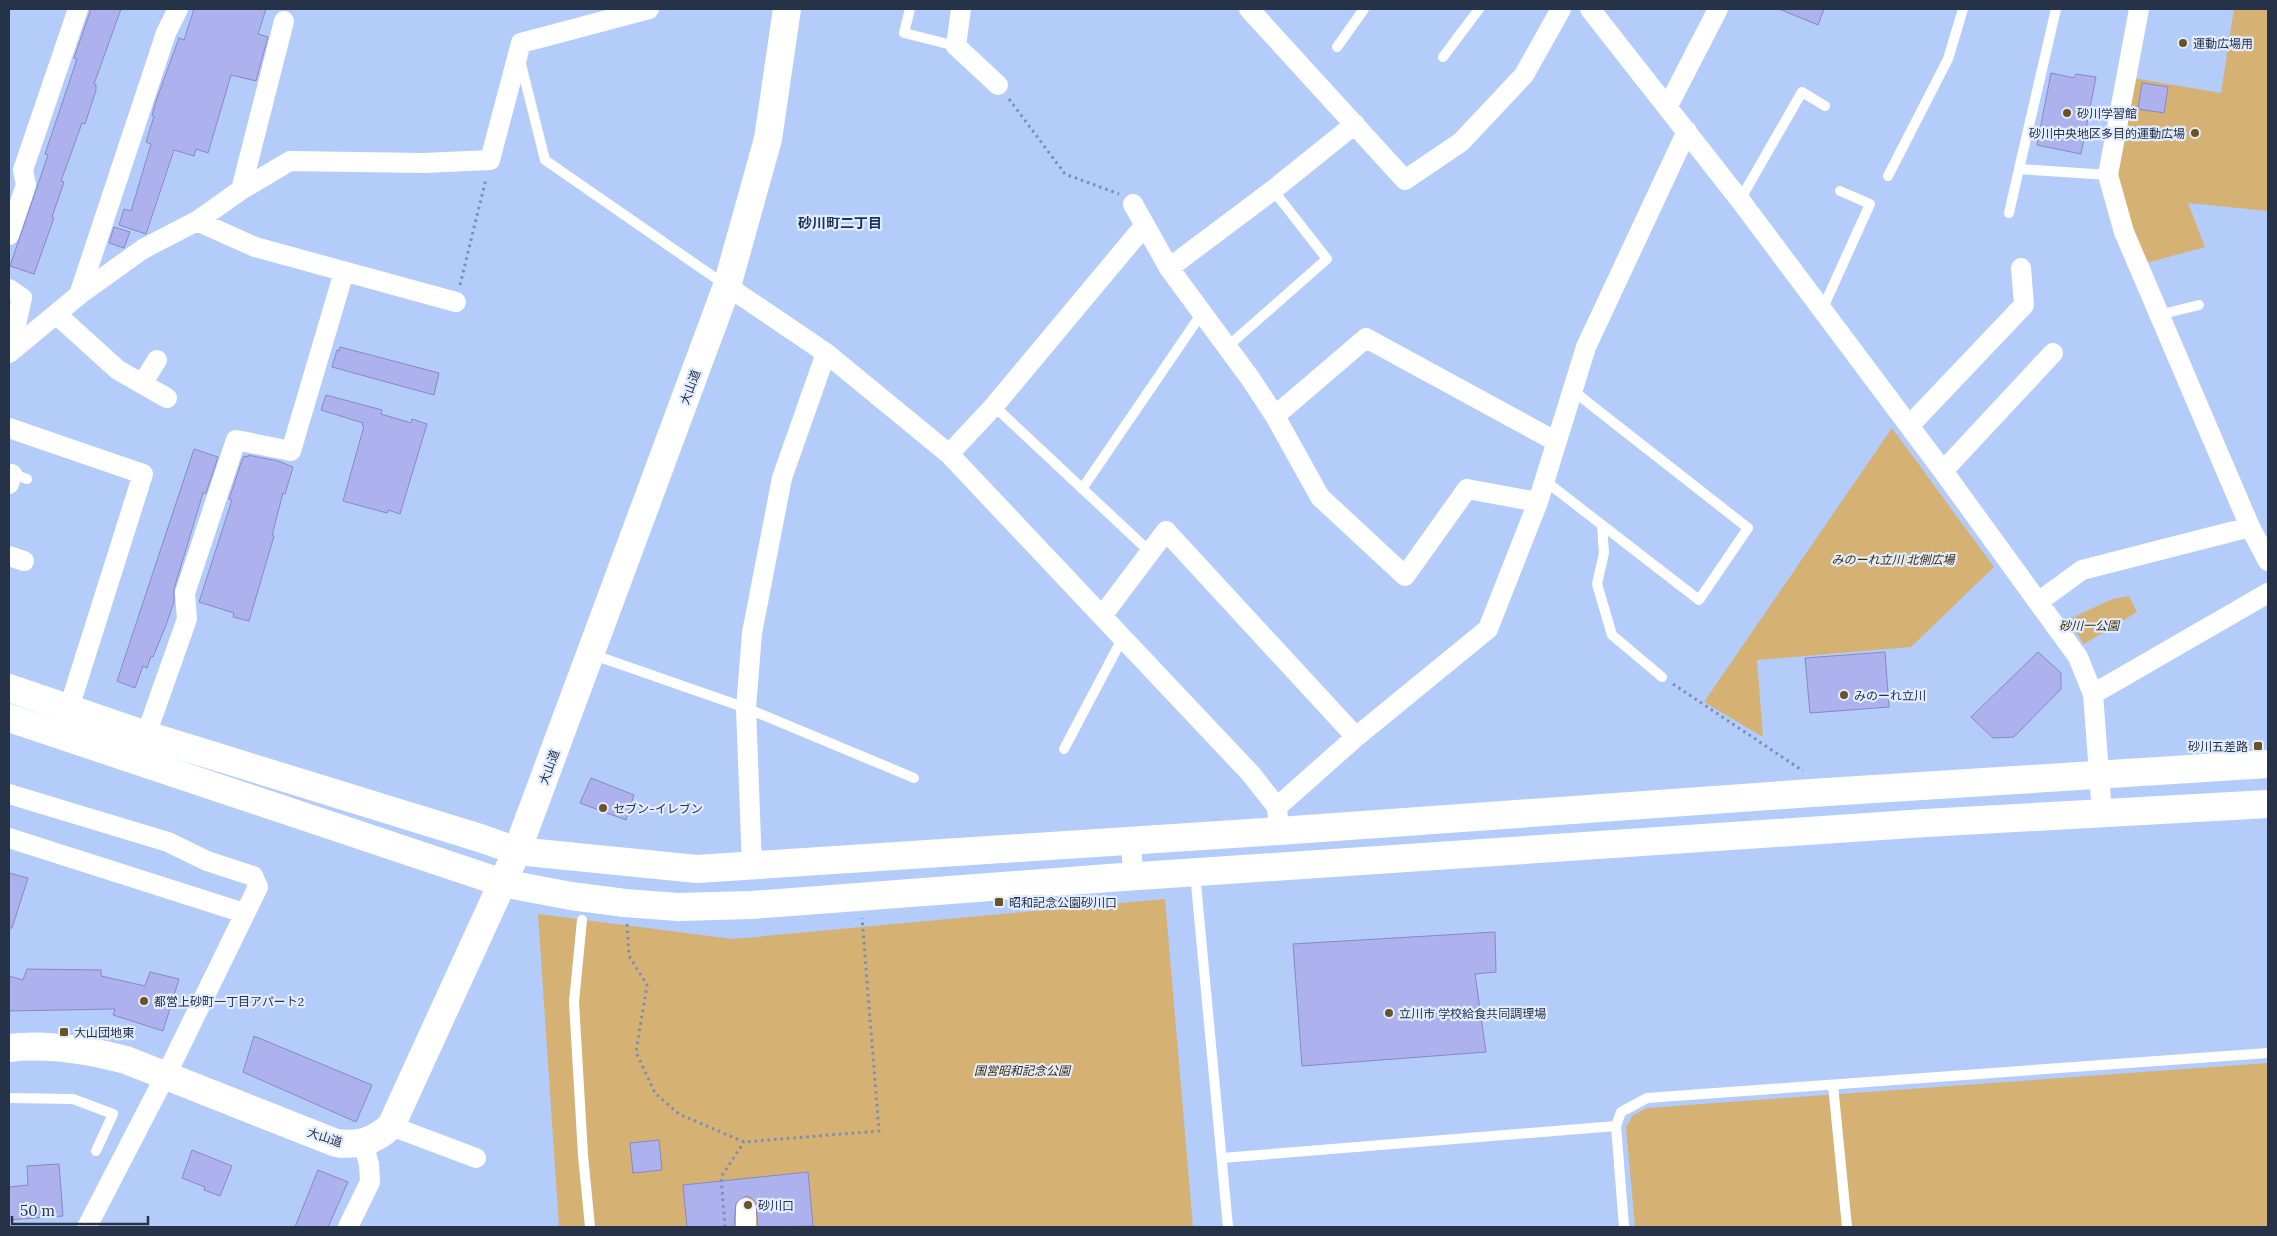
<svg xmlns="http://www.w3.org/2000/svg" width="2277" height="1236" font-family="Lora,'Noto Sans JP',serif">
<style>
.green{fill:#d5b274}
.building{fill:#adb1ed;stroke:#8689c3}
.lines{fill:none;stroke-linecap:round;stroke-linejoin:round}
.path{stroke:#7b8fb3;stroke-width:3;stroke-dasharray:2.5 4;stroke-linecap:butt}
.lane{stroke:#fff;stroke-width:10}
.street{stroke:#fff;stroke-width:20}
.secondary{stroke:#fff;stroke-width:28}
.poi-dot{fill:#6b5323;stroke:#e2ecfe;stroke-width:2}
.labels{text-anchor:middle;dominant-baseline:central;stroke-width:4.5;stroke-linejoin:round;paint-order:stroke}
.poi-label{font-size:12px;fill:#263248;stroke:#e2ecfe;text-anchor:start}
.street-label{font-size:12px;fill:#263248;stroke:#e2ecfe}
.park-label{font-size:12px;font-style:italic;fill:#3d2a01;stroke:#e2ecfe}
.neighbourhood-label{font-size:14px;font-weight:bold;fill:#1a325f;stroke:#e2ecfe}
</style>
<rect width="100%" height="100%" fill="#b3ccf9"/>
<path class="green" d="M 2234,9 L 2268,9 L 2268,211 L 2188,203 L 2205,247 L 2146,263 L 2127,221 L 2115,172 L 2133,78 L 2221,93 Z
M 1892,428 L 1994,567 L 1911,647 L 1757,660 L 1763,737 L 1704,702 Z
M 2129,596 L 2137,612 L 2084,644 L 2068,620 L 2112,599 Z
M 1165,899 L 1193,1227 L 559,1227 L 538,914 L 733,939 Z
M 2268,1063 L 2268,1227 L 1635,1227 L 1626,1127 L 1633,1115 L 1647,1108 Z"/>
<path class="building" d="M 91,9 L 121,9 L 94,84 L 96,85 L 96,90 L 85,124 L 82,123 L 61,181 L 64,182 L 52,217 L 54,218 L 34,274 L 10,266 L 48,155 L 45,154 L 77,59 L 74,58 Z
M 194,9 L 266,9 L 258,34 L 268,37 L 256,81 L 231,75 L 208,153 L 196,149 L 194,156 L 174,150 L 146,234 L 119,225 L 124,209 L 131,211 L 151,144 L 146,142 L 154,116 L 152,115 L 156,101 L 179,38 L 184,40 Z
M 1779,9 L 1824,9 L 1818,25 Z
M 2051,73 L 2074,78 L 2076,74 L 2096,77 L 2081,154 L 2037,145 Z
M 2142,83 L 2168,87 L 2164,113 L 2138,109 Z
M 114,227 L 130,232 L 124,248 L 109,243 Z
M 340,347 L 439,373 L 434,395 L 332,367 L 337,350 L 339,351 Z
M 326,395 L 382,410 L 381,414 L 411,423 L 412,419 L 427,424 L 400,514 L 388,510 L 387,513 L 343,501 L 364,426 L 362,425 L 363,423 L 321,410 Z
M 194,449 L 218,457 L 206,493 L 203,493 L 174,589 L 174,602 L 166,625 L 153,657 L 151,656 L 147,668 L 143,666 L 135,688 L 117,681 Z
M 248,455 L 278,461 L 293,467 L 285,494 L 283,493 L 272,535 L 274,536 L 249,621 L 233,617 L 234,613 L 199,602 L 232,500 L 229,499 L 241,463 L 244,456 L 248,457 Z
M 1885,652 L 1889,707 L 1810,713 L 1805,658 Z
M 2038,652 L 2061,673 L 2061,689 L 2014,737 L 1993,738 L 1971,717 Z
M 591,778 L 634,795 L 626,820 L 580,803 Z
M 9,873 L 28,878 L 12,928 L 9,928 Z
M 1495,932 L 1496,972 L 1475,974 L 1486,1052 L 1302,1066 L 1293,944 Z
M 27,969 L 101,970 L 101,976 L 145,986 L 150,972 L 179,979 L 163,1031 L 113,1015 L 115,1009 L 9,1011 L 9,976 L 23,980 Z
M 254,1036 L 372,1085 L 356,1122 L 243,1072 Z
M 659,1140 L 662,1170 L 633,1173 L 630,1143 Z
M 192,1150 L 232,1166 L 220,1196 L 204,1190 L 205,1187 L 182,1178 Z
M 59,1164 L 63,1216 L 9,1220 L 9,1187 L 28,1185 L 27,1166 Z
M 318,1170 L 348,1182 L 328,1227 L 295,1227 Z
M 808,1172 L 813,1226 L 758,1227 L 756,1203 L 751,1198 L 746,1196 L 736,1203 L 734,1227 L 687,1227 L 683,1185 Z"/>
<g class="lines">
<path class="path" d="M 1009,99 L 1065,174 L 1119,194
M 460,285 L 486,179
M 1673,684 L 1803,771
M 627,924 L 629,956 L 647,985 L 636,1052 L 655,1093 L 679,1114 L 744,1142 L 879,1131 L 862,918
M 725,1227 L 721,1177 L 744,1142"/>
<path class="lane" d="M 910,9 L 904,33 L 956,46
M 2056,9 L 2019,169 L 2108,175
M 1337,47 L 1364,9
M 1443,57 L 1479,9
M 520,60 L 545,160 L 724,284
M 1888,176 L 1948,59 L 1963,9
M 1740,200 L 1802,92 L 1825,106
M 2009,213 L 2019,169
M 1822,310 L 1870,204 L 1840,191
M 2159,315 L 2199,305
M 1227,347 L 1327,259 L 1273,190
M 994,406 L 1150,552
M 10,473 L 27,479
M 1544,480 L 1699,600 L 1748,528 L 1572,390
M 1082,489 L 1202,313
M 1602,526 L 1604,553 L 1597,584 L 1612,635 L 1662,677
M 591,654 L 746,708 L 914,778
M 1064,749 L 1122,639
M 1195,873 L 1228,1227
M 582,920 L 574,1002 L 583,1155 L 590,1227
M 1833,1085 L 1847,1227
M 9,1098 L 73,1099 L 113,1114 L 96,1151
M 1616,1126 L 1624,1227
M 1222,1158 L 1616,1126 L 1621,1112 L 1647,1098 L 2268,1053"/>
<path class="street" d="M 961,9 L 956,46 L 998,85
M 1249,9 L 1405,180 L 1461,142 L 1524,75 L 1561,9
M 1590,9 L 1740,200 L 1943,471 L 2078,657 L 2093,694 L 2102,813
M 2139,9 L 2108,175 L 2124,232 L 2250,527 L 2268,561
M 1668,106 L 1718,9
M 241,190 L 284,21
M 1133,204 L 1169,268 L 1250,378 L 1275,416 L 1320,497 L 1405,576 L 1467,489 L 1538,502
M 197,221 L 255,247 L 456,302
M 9,235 L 26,185 L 23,170 L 78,9
M 1169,268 L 1273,190 L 1355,124
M 727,286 L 826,353 L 949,454 L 1251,774 L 1277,807
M 9,289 L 22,298 L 10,352
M 79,295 L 166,33 L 178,9
M 56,314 L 118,370 L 167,398
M 9,353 L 79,295 L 143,249 L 197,221 L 241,190 L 290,161 L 424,163 L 490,160 L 521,43 L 649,9
M 142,384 L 157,360
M 1275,416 L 1366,338 L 1555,441
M 1909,426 L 2024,305 L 2021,268
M 9,428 L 143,474 L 69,708
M 949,454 L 994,406 L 1145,225
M 1943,471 L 2053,353
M 9,484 L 12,474
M 9,556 L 24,561
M 2038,602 L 2082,570 L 2250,527
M 1102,616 L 1166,531 L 1356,737
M 2093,694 L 2268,593
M 146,735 L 187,619 L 185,593 L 236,440 L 291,451 L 344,272
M 9,794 L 168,842 L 207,861 L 253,876 L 258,887 L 173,1061 L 87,1227
M 1279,831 L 1277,807 L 1356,737 L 1488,629 L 1538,502 L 1586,347 L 1687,131
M 9,838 L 244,913
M 1131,840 L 1133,876
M 752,866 L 746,708 L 752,633 L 782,478 L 826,353
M 391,1126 L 476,1158
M 746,1208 L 746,1227
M 348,1227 L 370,1182 L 369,1164 L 363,1143"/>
<path class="secondary" d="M 9,688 L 146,735 L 483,839 L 517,851 L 697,869 L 1279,831 L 1811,793 L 2268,764
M 9,718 L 503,883 L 571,896 L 625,903 L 678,907 L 751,905 L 1109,878 L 1926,823 L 2268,804
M 9,1048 C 48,1043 88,1050 126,1060 L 336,1143 C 359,1146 374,1141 391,1126 L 517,851 L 727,286 L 768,139 L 787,9"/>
</g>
<g class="poi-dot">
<circle cx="2183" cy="43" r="5"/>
<circle cx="2067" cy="113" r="5"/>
<circle cx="2195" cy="133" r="5"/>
<circle cx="1844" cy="695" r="5"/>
<rect x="2253" y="741" width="10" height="10" rx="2.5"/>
<circle cx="603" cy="808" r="5"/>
<rect x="994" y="897" width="10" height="10" rx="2.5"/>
<circle cx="144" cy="1001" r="5"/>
<circle cx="1389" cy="1013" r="5"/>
<rect x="59" y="1027" width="10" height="10" rx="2.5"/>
<circle cx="748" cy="1205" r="5"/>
</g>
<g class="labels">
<g class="poi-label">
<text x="2193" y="43">運動広場用</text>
<text x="2077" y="113">砂川学習館</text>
<text x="2185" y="133" text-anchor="end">砂川中央地区多目的運動広場</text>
<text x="1854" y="695">みのーれ立川</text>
<text x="2248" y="746" text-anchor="end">砂川五差路</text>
<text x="613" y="808">セブン-イレブン</text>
<text x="1009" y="902">昭和記念公園砂川口</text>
<text x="154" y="1001">都営上砂町一丁目アパート2</text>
<text x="1399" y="1013">立川市 学校給食共同調理場</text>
<text x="74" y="1032">大山団地東</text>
<text x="758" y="1205">砂川口</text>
</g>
<g class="street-label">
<text transform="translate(690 387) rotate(-70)">大山道</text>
<text transform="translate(549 767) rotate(-70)">大山道</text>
<text transform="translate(325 1137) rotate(18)">大山道</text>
</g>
<g class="park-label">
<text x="1893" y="559">みのーれ立川 北側広場</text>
<text x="2089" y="625">砂川一公園</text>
<text x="1022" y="1070">国営昭和記念公園</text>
</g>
<g class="neighbourhood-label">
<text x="840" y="223">砂川町二丁目</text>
</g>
</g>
<rect width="2277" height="1236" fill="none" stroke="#263248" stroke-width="20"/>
<path d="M12 1216v8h136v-8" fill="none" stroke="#263248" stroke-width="2.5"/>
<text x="20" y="1216" font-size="15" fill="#263248" stroke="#e2ecfe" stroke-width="4" paint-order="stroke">50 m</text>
</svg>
